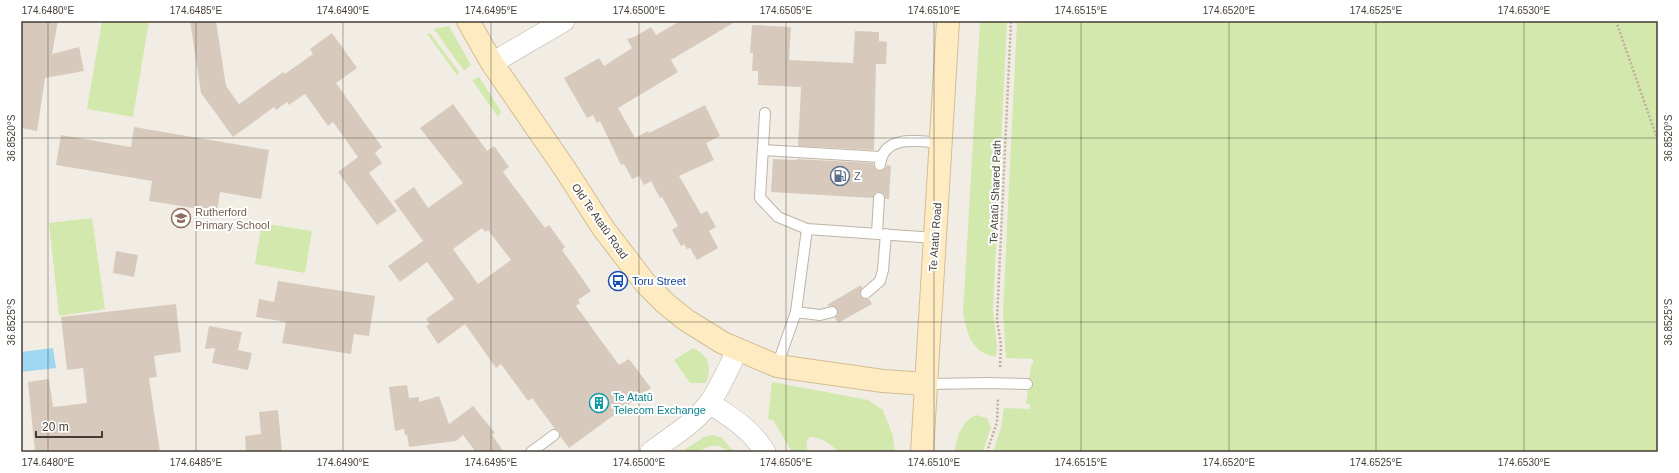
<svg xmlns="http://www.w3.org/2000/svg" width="1679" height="473" font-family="Arial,sans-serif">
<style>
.green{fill:#d2e8ac}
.water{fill:#9fd7f1}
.building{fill:#d7cabd;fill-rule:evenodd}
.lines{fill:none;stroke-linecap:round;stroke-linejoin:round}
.lane-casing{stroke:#beb4a7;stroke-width:12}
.street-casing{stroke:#beb4a7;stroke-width:22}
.secondary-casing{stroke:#d3bd93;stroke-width:24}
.path{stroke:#c0ae98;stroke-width:2.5;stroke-dasharray:2 2;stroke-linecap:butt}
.lane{stroke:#fff;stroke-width:10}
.street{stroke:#fff;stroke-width:21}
.secondary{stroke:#ffebc2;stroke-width:22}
.ticks{fill:none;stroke:#453d34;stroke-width:1;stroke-opacity:0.45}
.labels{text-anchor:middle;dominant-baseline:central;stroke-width:4;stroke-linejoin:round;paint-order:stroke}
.service-label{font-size:11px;fill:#4e5e75;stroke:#fff;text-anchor:start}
.street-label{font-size:11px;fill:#453d34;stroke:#fff}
.education-label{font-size:11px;fill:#785e54;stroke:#fff;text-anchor:start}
.transit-label{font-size:11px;fill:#164399;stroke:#fff;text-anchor:start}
.culture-label{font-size:11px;fill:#0d838f;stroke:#fff;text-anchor:start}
.neatline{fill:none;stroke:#453d34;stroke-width:1.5}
.ticks-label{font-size:10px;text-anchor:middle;fill:#453d34}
</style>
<rect width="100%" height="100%" fill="#f2ede4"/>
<path class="green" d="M 102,21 L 149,21 L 133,117 L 87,109 Z
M 980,21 L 1007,21 L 993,309 L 997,346 L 996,357 C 971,352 968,336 963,313 Z
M 1017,21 L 1658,21 L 1658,452 L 993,452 L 1001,427 L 1004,408 L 1030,409 L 1030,404 L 1026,404 L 1031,365 L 1033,364 L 1033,359 L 1006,358 L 1003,310 Z
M 449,26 L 471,65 L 464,71 L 434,29 Z
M 430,33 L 459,72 L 457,75 L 427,34 Z
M 479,77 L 501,111 L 498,117 L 472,80 Z
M 92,218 L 105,309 L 59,316 L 49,223 Z
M 262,223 L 312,231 L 305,273 L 255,264 Z
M 693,348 C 709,355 712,367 706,383 L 690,383 L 674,360 Z
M 772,382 L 868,400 L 883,410 L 893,436 L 895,452 L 838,452 C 830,442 800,424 808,452 L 792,452 L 773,420 L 768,419 Z
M 976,415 L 987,418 L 991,427 L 983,452 L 955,452 C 956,438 962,421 976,415 Z
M 713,435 L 722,438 L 734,452 C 727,452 724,446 716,446 C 708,445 705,449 698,452 C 694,453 686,452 681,452 L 704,437 Z"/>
<path class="water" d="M 53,348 L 56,368 L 21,372 L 21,352 Z"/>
<path class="building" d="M 21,21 L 58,21 L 52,54 L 79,47 L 84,71 L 45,78 L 37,131 L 21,128 Z
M 190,21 L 216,21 L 226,86 L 239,104 L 283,72 L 285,74 L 313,54 L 310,49 L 332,33 L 357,68 L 336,83 L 382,147 L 375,153 L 382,163 L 369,173 L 397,211 L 377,225 L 338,172 L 358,157 L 333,122 L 328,126 L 305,94 L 289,105 L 287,102 L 276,110 L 274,107 L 233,137 L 201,93 Z
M 680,21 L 733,23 L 671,60 L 678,72 L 618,108 L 635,138 L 648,131 L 649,133 L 705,105 L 720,136 L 706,143 L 714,160 L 679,176 L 701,214 L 707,211 L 716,227 L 709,231 L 718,248 L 697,260 L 690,248 L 687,249 L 684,244 L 681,246 L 672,230 L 678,226 L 662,197 L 660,198 L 651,181 L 644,185 L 639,176 L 632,179 L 624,164 L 621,165 L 600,121 L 597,123 L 593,115 L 587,118 L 564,78 L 599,58 L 604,66 L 632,48 L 627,39 L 634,37 L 651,27 L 656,35 Z
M 752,25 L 791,27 L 789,60 L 853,63 L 855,31 L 879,32 L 879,41 L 887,42 L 886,64 L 876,64 L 874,150 L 798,146 L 801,87 L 758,85 L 758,71 L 752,71 L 753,53 L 750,53 Z
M 453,104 L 487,151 L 494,146 L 509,167 L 503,172 L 545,228 L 549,225 L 565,247 L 562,250 L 591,291 L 578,300 L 580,303 L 576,306 L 619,365 L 629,359 L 651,388 L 569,448 L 560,436 L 559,431 L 555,429 L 532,398 L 528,401 L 501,364 L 496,368 L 465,324 L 438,344 L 426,326 L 430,324 L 426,319 L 454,299 L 427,262 L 400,282 L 388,266 L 423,241 L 394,201 L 414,187 L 428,208 L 463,183 L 420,128 ZM 482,228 L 485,232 L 488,230 L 511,260 L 478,284 L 453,249 Z
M 134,127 L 269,150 L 261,199 L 220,192 L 217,212 L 169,204 L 149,201 L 152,181 L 56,165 L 61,135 L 131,147 Z
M 773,159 L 797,160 L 797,159 L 873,163 L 875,169 L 879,171 L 884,170 L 887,165 L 891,166 L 889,199 L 885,199 L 885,195 L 880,192 L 876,192 L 873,198 L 771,192 Z
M 116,251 L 138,255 L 134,277 L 113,273 Z
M 278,281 L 375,296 L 369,336 L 354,334 L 351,354 L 282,343 L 286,322 L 256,317 L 259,299 L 274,302 Z
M 861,285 L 862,288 L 860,294 L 861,297 L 864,299 L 869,299 L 872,304 L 838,323 L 835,318 L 838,313 L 837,308 L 833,306 L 828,306 L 827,305 Z
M 176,304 L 181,352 L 154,356 L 157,377 L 149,378 L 160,452 L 35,452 L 28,382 L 49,379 L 53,407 L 87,403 L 83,368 L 67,370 L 61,317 Z
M 209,326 L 242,332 L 238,350 L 252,353 L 248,370 L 212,363 L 215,348 L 205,349 Z
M 407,385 L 409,398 L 419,397 L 419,402 L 439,396 L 449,424 L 473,406 L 495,433 L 492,435 L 504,452 L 476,452 L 463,435 L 456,441 L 409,447 L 407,435 L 405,435 L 404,429 L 395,431 L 389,387 Z
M 278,410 L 282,452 L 246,452 L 245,436 L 261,434 L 259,412 Z"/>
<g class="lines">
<defs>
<path id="lane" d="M 765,113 L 760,198 L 778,217 L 807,229
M 763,150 L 881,157
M 880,165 C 883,134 918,141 941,143
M 877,233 L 879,198
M 866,293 L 880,281 L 883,270 L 886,234
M 796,312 L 820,315 L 832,312
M 777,366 L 796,312 L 807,229 L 935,238
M 926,384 L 989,383 L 1027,384
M 531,452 L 554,435"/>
<path id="street" d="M 492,63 L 564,21
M 709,403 C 731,417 751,429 765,452
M 651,452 C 671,437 695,423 710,402 C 721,386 729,368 737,350"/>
<path id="secondary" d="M 468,21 L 492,63 L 565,169 L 603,228 L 646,284 L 665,303 L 686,320 L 723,343 L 777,366 L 883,381 L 926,384
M 922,452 L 948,21"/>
</defs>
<use href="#lane" class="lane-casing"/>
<use href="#street" class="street-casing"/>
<use href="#secondary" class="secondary-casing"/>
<path class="path" d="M 1616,21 L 1658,141
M 1000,367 L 1001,345 L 997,320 L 1011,21
M 987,452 L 997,422 L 998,398"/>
<use href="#lane" class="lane"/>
<use href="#street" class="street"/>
<use href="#secondary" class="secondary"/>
</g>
<path class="ticks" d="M 48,21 L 48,452M 196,21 L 196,452M 343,21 L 343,452M 491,21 L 491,452M 639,21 L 639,452M 786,21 L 786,452M 934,21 L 934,452M 1081,21 L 1081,452M 1229,21 L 1229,452M 1376,21 L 1376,452M 1524,21 L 1524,452M 21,138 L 1658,138M 21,322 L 1658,322"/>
<defs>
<symbol id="fuel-ring" viewBox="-11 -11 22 22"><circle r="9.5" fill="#fff" stroke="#5c6f8a" stroke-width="1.5"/><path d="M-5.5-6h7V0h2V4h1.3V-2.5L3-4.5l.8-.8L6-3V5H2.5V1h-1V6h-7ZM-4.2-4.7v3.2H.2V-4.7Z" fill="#5c6f8a"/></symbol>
<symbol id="school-ring" viewBox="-11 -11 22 22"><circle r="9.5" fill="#fff" stroke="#8d6e63" stroke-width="1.5"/><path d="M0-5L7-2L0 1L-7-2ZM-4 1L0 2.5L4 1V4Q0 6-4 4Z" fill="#8d6e63"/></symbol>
<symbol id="bus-ring" viewBox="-11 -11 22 22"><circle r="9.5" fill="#fff" stroke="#1a4fb4" stroke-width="1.5"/><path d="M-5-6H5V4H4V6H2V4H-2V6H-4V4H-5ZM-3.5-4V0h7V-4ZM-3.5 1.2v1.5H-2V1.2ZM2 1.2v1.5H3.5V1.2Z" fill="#1a4fb4"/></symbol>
<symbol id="building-ring" viewBox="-11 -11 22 22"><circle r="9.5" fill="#fff" stroke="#0f9aa8" stroke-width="1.5"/><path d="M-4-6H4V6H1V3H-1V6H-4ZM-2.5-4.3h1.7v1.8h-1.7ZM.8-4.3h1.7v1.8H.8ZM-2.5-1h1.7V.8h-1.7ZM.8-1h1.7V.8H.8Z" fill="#0f9aa8"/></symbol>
</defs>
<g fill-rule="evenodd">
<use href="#fuel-ring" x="829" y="165" width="22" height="22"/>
<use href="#school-ring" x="170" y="207" width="22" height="22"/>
<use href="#bus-ring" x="607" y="270" width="22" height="22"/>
<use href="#building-ring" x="588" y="392" width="22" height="22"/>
</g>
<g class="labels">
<g class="service-label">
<text x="854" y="176">Z</text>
</g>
<g class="street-label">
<text transform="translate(995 192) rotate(-88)">Te Atatū Shared Path</text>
<text transform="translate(600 221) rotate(55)">Old Te Atatū Road</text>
<text transform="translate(935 237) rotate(-86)">Te Atatū Road</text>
</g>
<g class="education-label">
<text x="195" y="212">Rutherford<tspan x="195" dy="13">Primary School</tspan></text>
</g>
<g class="transit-label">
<text x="632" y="281">Toru Street</text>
</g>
<g class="culture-label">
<text x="613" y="397">Te Atatū<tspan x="613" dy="13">Telecom Exchange</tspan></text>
</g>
</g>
<rect width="1679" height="473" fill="none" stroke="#ffffff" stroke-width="44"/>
<path d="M36 431v6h66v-6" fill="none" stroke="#453d34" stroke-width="2"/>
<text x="42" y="431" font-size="12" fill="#453d34" stroke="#ffffff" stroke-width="3" paint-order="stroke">20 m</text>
<rect x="22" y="22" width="1635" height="429" class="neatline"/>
<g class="ticks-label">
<text x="48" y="14">174.6480°E</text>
<text x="196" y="14">174.6485°E</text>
<text x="343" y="14">174.6490°E</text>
<text x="491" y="14">174.6495°E</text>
<text x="639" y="14">174.6500°E</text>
<text x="786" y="14">174.6505°E</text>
<text x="934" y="14">174.6510°E</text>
<text x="1081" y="14">174.6515°E</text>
<text x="1229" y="14">174.6520°E</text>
<text x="1376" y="14">174.6525°E</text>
<text x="1524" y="14">174.6530°E</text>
<text transform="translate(11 138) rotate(-90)" y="4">36.8520°S</text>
<text transform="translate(1668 138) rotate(-90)" y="4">36.8520°S</text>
<text transform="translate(11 322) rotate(-90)" y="4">36.8525°S</text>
<text transform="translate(1668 322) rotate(-90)" y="4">36.8525°S</text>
<text x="48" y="466">174.6480°E</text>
<text x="196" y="466">174.6485°E</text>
<text x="343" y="466">174.6490°E</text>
<text x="491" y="466">174.6495°E</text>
<text x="639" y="466">174.6500°E</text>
<text x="786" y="466">174.6505°E</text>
<text x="934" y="466">174.6510°E</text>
<text x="1081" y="466">174.6515°E</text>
<text x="1229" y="466">174.6520°E</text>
<text x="1376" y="466">174.6525°E</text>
<text x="1524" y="466">174.6530°E</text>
</g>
</svg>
